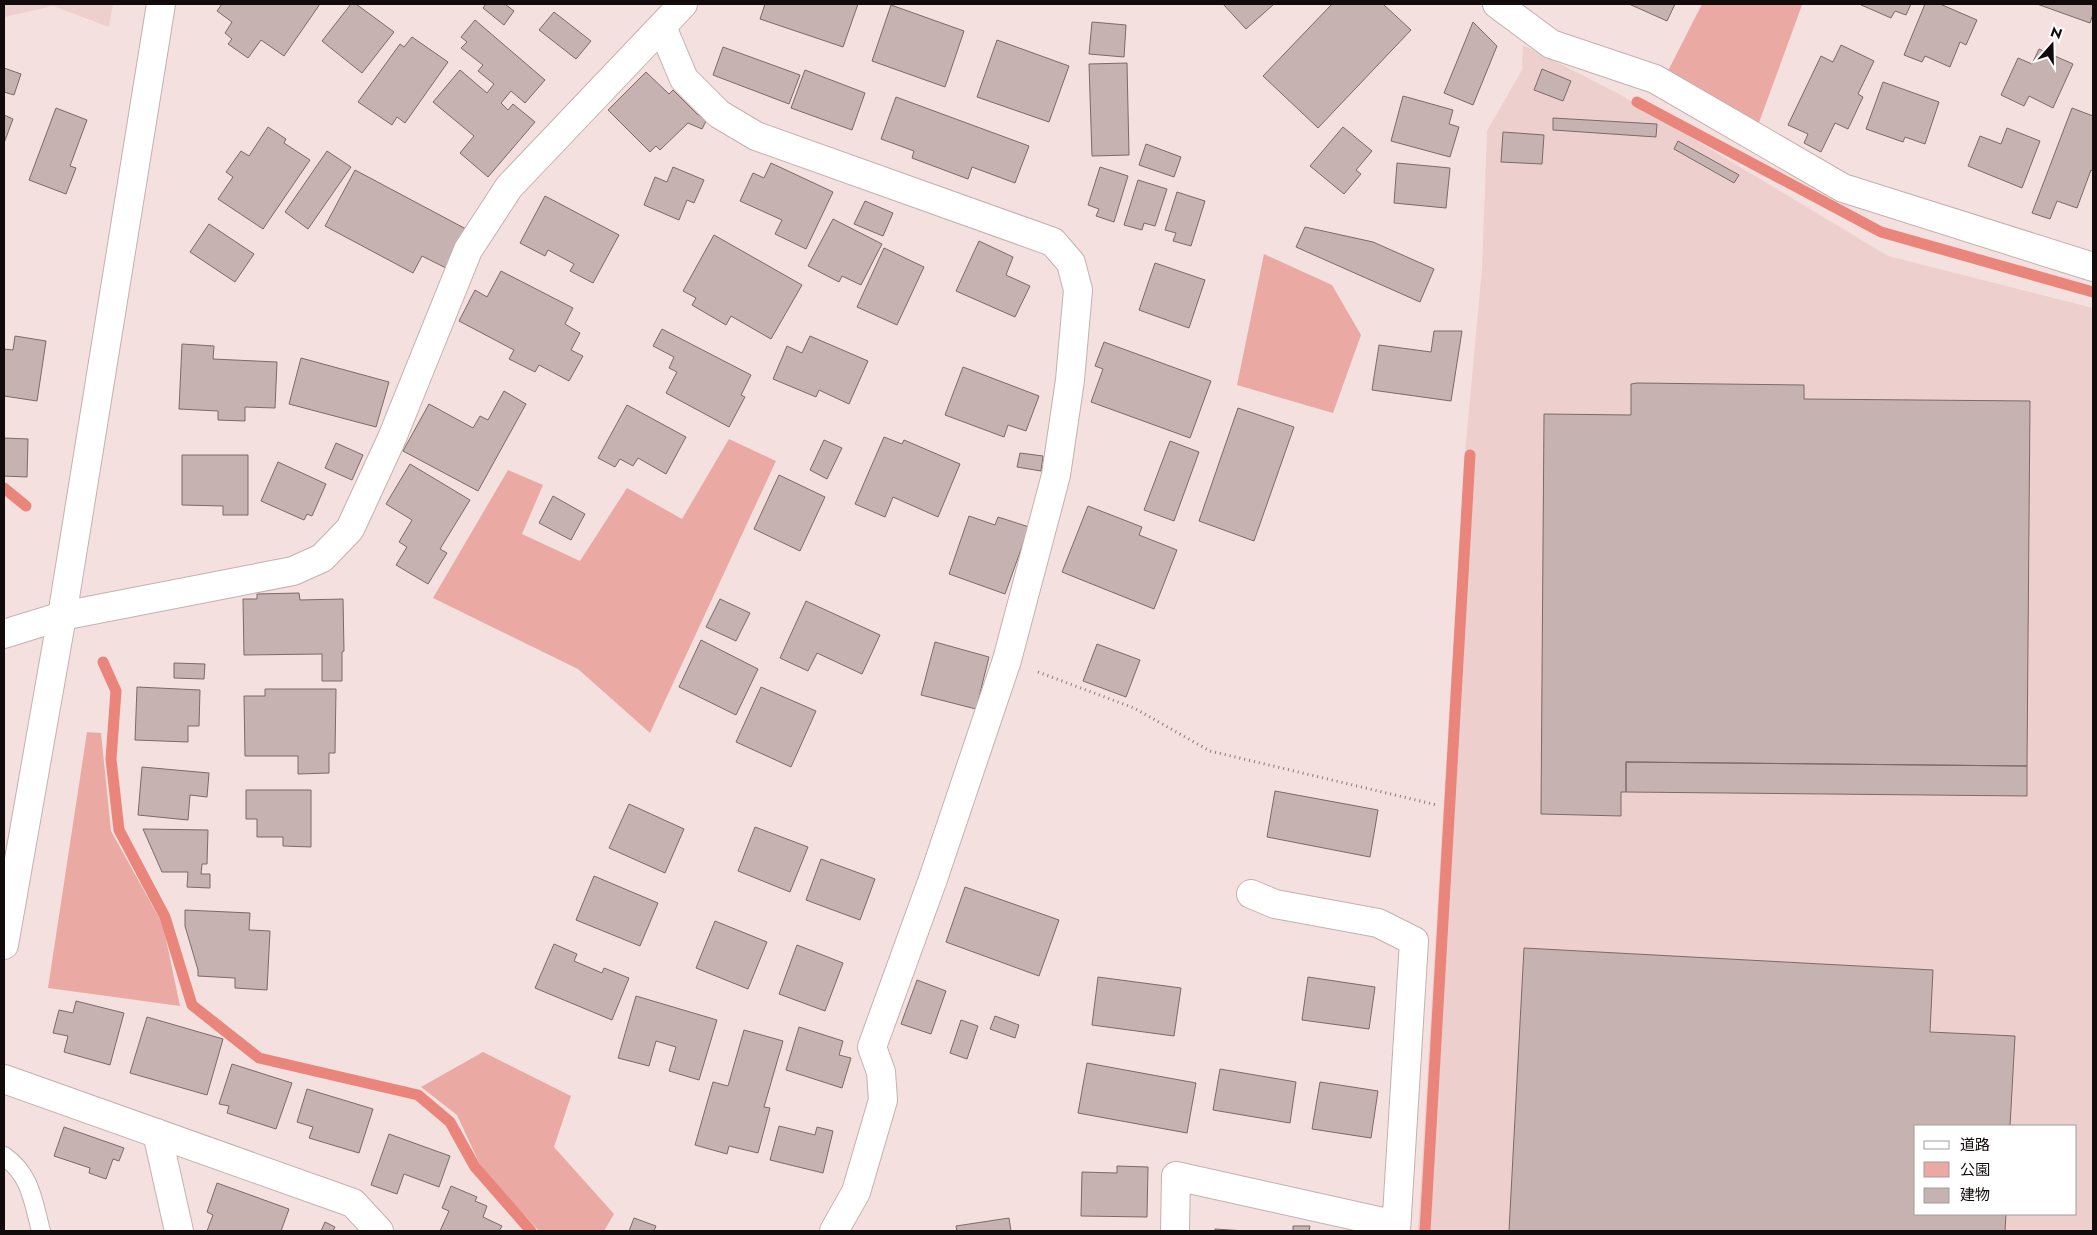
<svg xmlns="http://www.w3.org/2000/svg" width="2097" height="1235" font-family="Jost,'Noto Sans JP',sans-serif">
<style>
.built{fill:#edd0cd;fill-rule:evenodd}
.green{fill:#eaaaa3}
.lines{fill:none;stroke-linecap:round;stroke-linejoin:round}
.stream{stroke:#ea857c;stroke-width:11}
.building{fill:#c6b3b1;stroke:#7b6a68}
.service-casing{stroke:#c4b1af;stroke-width:20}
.minor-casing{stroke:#c4b1af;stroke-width:30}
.tertiary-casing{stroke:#c4b1af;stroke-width:30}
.path{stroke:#887a79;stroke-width:3;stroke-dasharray:1 4;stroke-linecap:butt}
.service{stroke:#fff;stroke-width:18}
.minor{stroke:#fff;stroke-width:28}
.tertiary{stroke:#fff;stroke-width:28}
</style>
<rect width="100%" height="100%" fill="#f4e0de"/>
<path class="built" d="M 4,4 L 113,4 L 109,27 L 53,6 L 4,17 Z
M 1523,45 L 1619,94 L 1888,256 L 2093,308 L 2093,1231 L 1418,1231 L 1464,464 L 1482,269 L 1487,131 L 1522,70 ZM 1916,1126 L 2076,1126 L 2076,1214 L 1916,1214 Z"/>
<path class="green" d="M 1702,4 L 1802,5 L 1757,128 L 1667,73 Z
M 1264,254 L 1332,285 L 1361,335 L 1333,413 L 1237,385 Z
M 729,439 L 776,461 L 650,733 L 578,669 L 433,598 L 508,470 L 543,485 L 522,534 L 580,561 L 627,488 L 682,519 Z
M 87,732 L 101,733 L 111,831 L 163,925 L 180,1006 L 48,988 Z
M 483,1052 L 571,1096 L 554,1147 L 614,1214 L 604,1231 L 539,1231 L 482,1169 L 457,1115 L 421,1087 Z"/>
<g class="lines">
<path class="stream" d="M 1637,102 L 1881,232 L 2093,292
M 4,488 L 26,506
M 103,662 L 116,691 L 111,759 L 119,830 L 165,917 L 192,1005 L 259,1058 L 418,1095 L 450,1122 L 475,1167 L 531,1231
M 1425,1231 L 1470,455"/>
</g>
<path class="building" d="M 222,4 L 320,4 L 284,56 L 261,40 L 248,58 L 228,44 L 232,39 L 225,33 L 232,22 L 217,11 Z
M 351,4 L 356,4 L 394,32 L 362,73 L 322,41 Z
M 486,4 L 505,4 L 514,11 L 504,25 L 483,8 Z
M 765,4 L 858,4 L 843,47 L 760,19 Z
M 1223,4 L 1274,4 L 1246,29 Z
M 1332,4 L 1383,4 L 1411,30 L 1318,128 L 1263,76 Z
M 1629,4 L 1675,4 L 1667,21 Z
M 1859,4 L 1911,4 L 1906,15 L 1895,11 L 1891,18 Z
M 1925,4 L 1940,4 L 1977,20 L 1966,45 L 1960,42 L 1950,67 L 1925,56 L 1922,62 L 1904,55 Z
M 2037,4 L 2093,4 L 2093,14 L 2090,23 Z
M 891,5 L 964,31 L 945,87 L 872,61 Z
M 554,12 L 591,41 L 576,59 L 539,30 Z
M 475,20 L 545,80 L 525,103 L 511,91 L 501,103 L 508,110 L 513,104 L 535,122 L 488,177 L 460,153 L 474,136 L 433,102 L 460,70 L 487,93 L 494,84 L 478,71 L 483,65 L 461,48 L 467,42 L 461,37 Z
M 1092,22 L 1126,25 L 1124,57 L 1089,54 Z
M 1473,22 L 1497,46 L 1473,105 L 1444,93 Z
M 412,37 L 448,62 L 405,123 L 397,117 L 392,125 L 358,102 L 400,44 L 404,47 Z
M 997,40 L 1069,66 L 1049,122 L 977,97 Z
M 1841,45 L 1874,61 L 1858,94 L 1863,97 L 1848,129 L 1835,123 L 1821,152 L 1804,143 L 1808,134 L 1788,125 L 1821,56 L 1833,62 Z
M 723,47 L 800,75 L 789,104 L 713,75 Z
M 2039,49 L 2073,64 L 2053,108 L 2029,96 L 2024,106 L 2001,95 L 2018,58 L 2032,64 Z
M 1127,63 L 1129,155 L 1092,156 L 1089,64 Z
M 4,68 L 21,74 L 14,95 L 4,92 Z
M 1542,69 L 1571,81 L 1563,101 L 1534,90 Z
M 805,70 L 865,93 L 852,130 L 791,108 Z
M 646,72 L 669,94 L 673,90 L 697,114 L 707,119 L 702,129 L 688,123 L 660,150 L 656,146 L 650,152 L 608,110 Z
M 1883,82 L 1939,102 L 1925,144 L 1905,137 L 1903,142 L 1866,129 Z
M 1403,96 L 1453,110 L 1449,124 L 1459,127 L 1450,157 L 1391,141 Z
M 896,97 L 1029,146 L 1015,183 L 972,167 L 968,179 L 912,158 L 914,151 L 881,139 Z
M 56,108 L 87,120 L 70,166 L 76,168 L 66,194 L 29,180 Z
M 2072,108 L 2093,116 L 2093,171 L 2091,170 L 2077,208 L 2057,201 L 2050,219 L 2032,213 Z
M 4,115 L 13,119 L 4,143 Z
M 1553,118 L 1657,124 L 1656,137 L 1553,130 Z
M 268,127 L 286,139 L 284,143 L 310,160 L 263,229 L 218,199 L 233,177 L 226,172 L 241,151 L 249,156 Z
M 1343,127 L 1372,151 L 1356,170 L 1361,174 L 1344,194 L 1310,166 Z
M 2007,128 L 2040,141 L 2022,188 L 1968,166 L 1980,136 L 2001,144 Z
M 1503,132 L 1544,135 L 1542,164 L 1501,162 Z
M 1678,141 L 1739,175 L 1734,183 L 1674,149 Z
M 1146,144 L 1181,157 L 1174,177 L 1139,165 Z
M 327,151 L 351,167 L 308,229 L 285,212 Z
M 771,163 L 833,192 L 806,249 L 775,234 L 782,220 L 740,201 L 753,173 L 764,178 Z
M 1397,163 L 1450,168 L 1446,208 L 1394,203 Z
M 673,167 L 704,180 L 694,203 L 687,200 L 679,220 L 644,205 L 655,177 L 667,182 Z
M 1100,167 L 1128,176 L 1114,222 L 1096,216 L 1099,209 L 1088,205 Z
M 355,170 L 466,229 L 446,268 L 422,256 L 413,273 L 325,226 Z
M 1138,180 L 1167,189 L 1155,226 L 1144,223 L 1142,230 L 1124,225 Z
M 1177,192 L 1205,201 L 1191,246 L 1173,241 L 1176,233 L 1165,230 Z
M 545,196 L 619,235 L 593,283 L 570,271 L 574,264 L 548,250 L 545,256 L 520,243 Z
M 865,201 L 893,213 L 883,236 L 854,224 Z
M 833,219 L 882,244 L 861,285 L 842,276 L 839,282 L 808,266 Z
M 209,224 L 254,254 L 235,282 L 190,252 Z
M 1305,227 L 1373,242 L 1434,269 L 1420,302 L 1296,247 Z
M 714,235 L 802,285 L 771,339 L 731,316 L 726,325 L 692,305 L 696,298 L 683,291 Z
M 979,241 L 1013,257 L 1006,275 L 1030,286 L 1015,317 L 956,291 Z
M 884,248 L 924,267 L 897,325 L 857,307 Z
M 1155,263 L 1205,280 L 1189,328 L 1139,310 Z
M 501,271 L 573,308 L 565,324 L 580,333 L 571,350 L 583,356 L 569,381 L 539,365 L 535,372 L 509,359 L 514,350 L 459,321 L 475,290 L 487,297 Z
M 662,329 L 751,375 L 741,395 L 745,397 L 729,427 L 666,393 L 677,372 L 669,368 L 674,357 L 653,346 Z
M 1434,331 L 1462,331 L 1451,401 L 1372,390 L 1379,345 L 1431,352 Z
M 15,336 L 46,341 L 37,401 L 4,396 L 4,349 L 13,350 Z
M 810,336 L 868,361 L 849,404 L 819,390 L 816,397 L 773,379 L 787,346 L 802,353 Z
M 1104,342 L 1211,381 L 1190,438 L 1091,402 L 1103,369 L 1095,366 Z
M 182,344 L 214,346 L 213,359 L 277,362 L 275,408 L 245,407 L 245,421 L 218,420 L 218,411 L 179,409 Z
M 301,358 L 389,382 L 376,427 L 289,404 Z
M 963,367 L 1039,396 L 1026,431 L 1008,425 L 1004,437 L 945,415 Z
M 1637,383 L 1804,385 L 1804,399 L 2030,401 L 2027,766 L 1626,762 L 1626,792 L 1621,792 L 1621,816 L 1541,814 L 1544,414 L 1631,415 L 1631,384 Z
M 504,391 L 526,404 L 478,491 L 403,451 L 429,404 L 473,428 L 480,416 L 488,420 Z
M 627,405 L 686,437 L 666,474 L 638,458 L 633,466 L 620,459 L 615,467 L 598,458 Z
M 1238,408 L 1294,427 L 1254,541 L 1199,521 Z
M 884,437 L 902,444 L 904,440 L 960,464 L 938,517 L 893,497 L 885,517 L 855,504 Z
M 4,438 L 28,439 L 27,477 L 4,476 Z
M 824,440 L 842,448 L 827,479 L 810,470 Z
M 1170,441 L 1199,452 L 1174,521 L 1144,510 Z
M 336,443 L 363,455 L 352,480 L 325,468 Z
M 1020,453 L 1043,456 L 1041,471 L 1017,467 Z
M 182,455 L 248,455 L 248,515 L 223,515 L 223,506 L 182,505 Z
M 278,462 L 326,484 L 312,516 L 307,514 L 304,520 L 261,501 Z
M 410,464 L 470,500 L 440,549 L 447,553 L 428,584 L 396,565 L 407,547 L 399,542 L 412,520 L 386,504 Z
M 779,475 L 825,497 L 800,551 L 754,529 Z
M 553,496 L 585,514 L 571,540 L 539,523 Z
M 1088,506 L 1142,527 L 1139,535 L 1177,550 L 1154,609 L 1062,572 Z
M 969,516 L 995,525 L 998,517 L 1029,527 L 1005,594 L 949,574 Z
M 299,593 L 300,600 L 343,599 L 344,651 L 342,652 L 342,681 L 322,681 L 322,654 L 244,655 L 243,599 L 257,599 L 257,594 Z
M 720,599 L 750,613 L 736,641 L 706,627 Z
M 806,601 L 880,635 L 862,674 L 817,653 L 808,671 L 780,658 Z
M 701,640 L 758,669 L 736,715 L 679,687 Z
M 935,642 L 989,657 L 976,709 L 921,695 Z
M 1097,644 L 1140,660 L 1126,697 L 1083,681 Z
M 174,663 L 205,664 L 204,679 L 174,678 Z
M 137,687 L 200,690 L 199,726 L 188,726 L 188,742 L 135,740 Z
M 761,687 L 816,711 L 791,767 L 736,742 Z
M 265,689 L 336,689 L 335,753 L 329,753 L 329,773 L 298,774 L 298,756 L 245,756 L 244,696 L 265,696 Z
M 1626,762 L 2027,766 L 2027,796 L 1626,792 Z
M 142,767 L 209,773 L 207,797 L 190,795 L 188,820 L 138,815 Z
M 246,790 L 311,790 L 311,847 L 283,846 L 283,837 L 257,837 L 257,819 L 246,819 Z
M 1275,791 L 1378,810 L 1370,857 L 1267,837 Z
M 629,804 L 684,829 L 665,873 L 609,848 Z
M 755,827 L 808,847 L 790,892 L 738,871 Z
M 143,829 L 208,830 L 207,864 L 202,864 L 201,874 L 210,874 L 210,888 L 187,887 L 188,872 L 162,872 Z
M 821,859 L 875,879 L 860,920 L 806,900 Z
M 594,876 L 658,903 L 640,946 L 576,920 Z
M 965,887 L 1059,920 L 1039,976 L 946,942 Z
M 185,910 L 250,913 L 249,930 L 270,931 L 267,990 L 235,988 L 235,978 L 198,976 L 198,970 L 185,926 Z
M 715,921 L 767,942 L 748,989 L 696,968 Z
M 554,944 L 577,954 L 574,961 L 602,973 L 604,968 L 629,978 L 612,1020 L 535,988 Z
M 797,945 L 843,963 L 825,1011 L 779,994 Z
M 1524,948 L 1933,970 L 1930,1032 L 2015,1036 L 2010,1126 L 1916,1126 L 1916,1214 L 2006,1214 L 2005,1231 L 1509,1231 Z
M 1098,977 L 1181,988 L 1174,1036 L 1092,1025 Z
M 1308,977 L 1375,987 L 1369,1029 L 1302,1020 Z
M 917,980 L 946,991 L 931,1034 L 901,1024 Z
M 636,996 L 717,1020 L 699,1080 L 669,1071 L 676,1047 L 656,1041 L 649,1066 L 618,1058 Z
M 76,1001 L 124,1013 L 110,1065 L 64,1052 L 68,1036 L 53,1033 L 59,1010 L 73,1013 Z
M 995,1016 L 1019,1025 L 1015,1038 L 990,1029 Z
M 147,1017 L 223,1039 L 207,1095 L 130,1073 Z
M 961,1020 L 978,1026 L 967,1059 L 950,1053 Z
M 799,1027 L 843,1041 L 839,1055 L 851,1058 L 842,1088 L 786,1070 Z
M 744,1030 L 783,1041 L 764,1107 L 770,1108 L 758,1153 L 729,1146 L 727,1154 L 695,1145 L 713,1082 L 728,1086 Z
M 1087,1063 L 1196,1083 L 1187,1133 L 1078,1113 Z
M 232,1064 L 292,1083 L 276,1129 L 227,1113 L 229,1106 L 219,1104 Z
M 1220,1069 L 1296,1082 L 1290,1123 L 1213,1110 Z
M 1320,1082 L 1378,1091 L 1371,1138 L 1312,1129 Z
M 307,1089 L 373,1109 L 359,1153 L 309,1138 L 313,1127 L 297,1122 Z
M 779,1126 L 815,1135 L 817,1127 L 833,1131 L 823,1173 L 770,1160 Z
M 64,1127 L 124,1148 L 119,1161 L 113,1159 L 106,1179 L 89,1173 L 90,1168 L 54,1156 Z
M 389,1134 L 450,1156 L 439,1187 L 404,1174 L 397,1194 L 371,1185 Z
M 1117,1166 L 1148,1167 L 1147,1217 L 1081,1216 L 1082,1172 L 1117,1173 Z
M 217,1183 L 289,1209 L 281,1231 L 207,1231 L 213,1215 L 207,1212 Z
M 451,1186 L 477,1197 L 475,1201 L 487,1206 L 483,1217 L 502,1226 L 499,1231 L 440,1231 L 449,1211 L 442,1208 Z
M 634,1218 L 656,1226 L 654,1231 L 629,1231 Z
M 1009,1218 L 1011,1231 L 957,1231 L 956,1226 Z
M 325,1222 L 335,1227 L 333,1231 L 321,1231 Z
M 1293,1226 L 1310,1226 L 1309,1231 L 1293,1231 Z
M 1215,1229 L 1246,1231 L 1215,1231 Z"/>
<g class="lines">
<defs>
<path id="service" d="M 4,1156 C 31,1175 33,1201 41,1231"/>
<path id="minor" d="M 1497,4 L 1551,44 L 1655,79 L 1843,188 L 2093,267
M 662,27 L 684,79 L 719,114 L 756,136 L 1053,242 L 1071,263 L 1078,290 L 1070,380 L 1056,475 L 1007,660 L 933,879 L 872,1047 L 881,1072 L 883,1100 L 856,1192 L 834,1231
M 4,634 L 62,616 L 293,571 L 322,558 L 350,529 L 392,438 L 468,250 L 509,187 L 683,4
M 1251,894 L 1275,904 L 1378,923 L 1414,941 L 1396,1231
M 4,1079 L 353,1203 L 379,1231
M 157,1133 L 179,1231
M 1175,1231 L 1176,1176 L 1396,1225"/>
<path id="tertiary" d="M 4,945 L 62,616 L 161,4"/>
</defs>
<use href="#service" class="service-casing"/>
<use href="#minor" class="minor-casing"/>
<use href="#tertiary" class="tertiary-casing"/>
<path class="path" d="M 1038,672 L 1134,708 L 1210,751 L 1437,805"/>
<use href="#service" class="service"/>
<use href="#minor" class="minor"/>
<use href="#tertiary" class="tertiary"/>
</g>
<rect width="2097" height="1235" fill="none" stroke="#120b0b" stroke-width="10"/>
<rect x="1914" y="1125" width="162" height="90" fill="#ffffff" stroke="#a09d9d"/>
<rect x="1924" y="1141" width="25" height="8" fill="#ffffff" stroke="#a09d9d"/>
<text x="1960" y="1150" font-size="15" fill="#120b0b">道路</text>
<rect x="1924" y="1162" width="25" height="15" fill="#eaaaa3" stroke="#a09d9d"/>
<text x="1960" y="1175" font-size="15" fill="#120b0b">公園</text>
<rect x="1924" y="1188" width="25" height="15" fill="#c6b3b1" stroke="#a09d9d"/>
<text x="1960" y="1200" font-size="15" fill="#120b0b">建物</text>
<g transform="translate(2052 45) rotate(20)" stroke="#ffffff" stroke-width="4" paint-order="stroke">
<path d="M0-4L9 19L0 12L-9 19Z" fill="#120b0b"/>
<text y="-8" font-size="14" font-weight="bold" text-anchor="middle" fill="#120b0b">N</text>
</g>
</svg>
